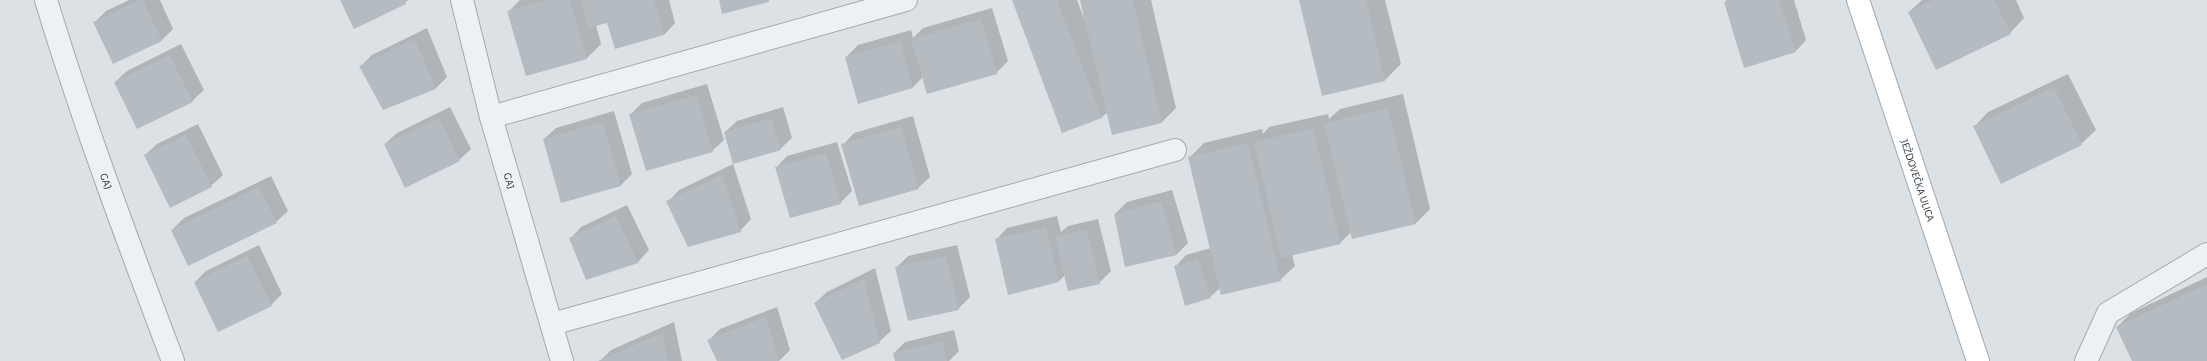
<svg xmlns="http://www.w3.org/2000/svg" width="2207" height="361" font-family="'Alegreya Sans',sans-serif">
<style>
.shadow{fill:#0003}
.building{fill:#b4bbc1}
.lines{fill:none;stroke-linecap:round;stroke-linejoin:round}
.minor-casing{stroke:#a2a9ae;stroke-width:24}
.major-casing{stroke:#9da7af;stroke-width:24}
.minor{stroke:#eef1f4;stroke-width:22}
.major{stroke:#fff;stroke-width:22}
.labels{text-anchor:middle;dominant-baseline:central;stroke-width:3.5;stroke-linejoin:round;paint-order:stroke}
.street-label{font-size:11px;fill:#27313a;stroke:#ebf0f3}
</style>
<rect width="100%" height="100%" fill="#dce1e5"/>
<path class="shadow" d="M 129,0 L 160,0 L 173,29 L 162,40 L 114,63 L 94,23 L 106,11 Z
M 341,0 L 409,0 L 354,28 Z
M 520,0 L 669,0 L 675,23 L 664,35 L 608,21 L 596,25 L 601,44 L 587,58 L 508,12 Z
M 1013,0 L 1077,0 L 1084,19 L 1081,0 L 1151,0 L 1176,108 L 1162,122 L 1113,134 L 1108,112 L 1102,117 L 1063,132 Z
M 1300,0 L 1385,0 L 1401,64 L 1385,80 Z
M 1727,0 L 1794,0 L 1806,40 L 1795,52 L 1725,3 Z
M 1922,0 L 2016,0 L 2024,18 L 2010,33 L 1909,12 Z
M 992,8 L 1008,61 L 996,73 L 923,77 L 913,87 L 859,102 L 846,57 L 858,45 L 911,30 L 913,38 L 923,28 Z
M 427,28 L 447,77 L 435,89 L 361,66 L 372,55 Z
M 181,44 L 204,90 L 192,101 L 115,82 L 127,71 Z
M 2068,74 L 2096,130 L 2081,144 L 1974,127 L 1988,112 Z
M 707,84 L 724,140 L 712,151 L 631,114 L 642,103 Z
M 1403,94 L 1430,209 L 1415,224 L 1351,232 L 1340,243 L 1292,254 L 1295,266 L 1280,280 L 1220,288 L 1210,297 L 1175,267 L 1186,255 L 1211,248 L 1189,158 L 1204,143 L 1262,129 L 1263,134 L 1269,127 L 1328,114 L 1329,119 L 1340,109 Z
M 450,107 L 471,149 L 459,160 L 385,144 L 397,133 Z
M 783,107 L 792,138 L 780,149 L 725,132 L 737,121 Z
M 614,111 L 632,174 L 621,185 L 562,202 L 544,139 L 556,128 Z
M 913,116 L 930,177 L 918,188 L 843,145 L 854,133 Z
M 198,124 L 223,175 L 211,186 L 145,155 L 157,144 Z
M 837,142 L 852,191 L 840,203 L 776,168 L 787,156 Z
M 733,164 L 751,219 L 740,231 L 668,202 L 679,190 Z
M 271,176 L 288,211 L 276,222 L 172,230 L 184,218 Z
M 1172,190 L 1188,243 L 1177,254 L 1125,265 L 1115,214 L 1127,202 Z
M 627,205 L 649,250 L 638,262 L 586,278 L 570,239 L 581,227 Z
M 1057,216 L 1061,232 L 1068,226 L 1098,219 L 1111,271 L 1099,283 L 1065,275 L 1059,281 L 996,240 L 1007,228 Z
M 259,245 L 282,294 L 271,305 L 195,282 L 206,271 Z
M 957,245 L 970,297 L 958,309 L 896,268 L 908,256 Z
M 875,268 L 891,331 L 879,342 L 815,303 L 827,292 Z
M 2207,277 L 2207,361 L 2133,361 L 2117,327 L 2131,313 Z
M 777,307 L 790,350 L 779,361 L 719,361 L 709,340 L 720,329 Z
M 674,322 L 682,361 L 600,361 L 611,350 Z
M 954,330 L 959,351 L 949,361 L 896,361 L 894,353 L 905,342 Z"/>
<path class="building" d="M 140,0 L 143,0 L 162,41 L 113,64 L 93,22 Z
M 340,0 L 404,0 L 406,4 L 354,29 Z
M 547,0 L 570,0 L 587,59 L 526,76 L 507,11 Z
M 581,0 L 654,0 L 664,35 L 615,49 L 607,23 L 588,28 Z
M 719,0 L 769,0 L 769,2 L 722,14 Z
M 1012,0 L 1057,0 L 1102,118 L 1062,133 Z
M 1080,0 L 1133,0 L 1162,123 L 1112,135 Z
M 1299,0 L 1366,0 L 1385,81 L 1322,96 Z
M 1731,0 L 1779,0 L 1796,52 L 1744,68 L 1724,2 Z
M 1933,0 L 1994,0 L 2011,34 L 1936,70 L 1908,12 Z
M 981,19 L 997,74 L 927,94 L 911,39 Z
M 415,39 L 436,89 L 383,110 L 359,66 Z
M 900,41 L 913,88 L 858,104 L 845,57 Z
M 170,55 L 193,102 L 137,129 L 114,82 Z
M 2054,87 L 2082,145 L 2001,184 L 1973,126 Z
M 696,95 L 713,152 L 646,171 L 629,114 Z
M 1388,108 L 1416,224 L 1352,239 L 1324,123 Z
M 439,118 L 460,161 L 405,188 L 384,144 Z
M 771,118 L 781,150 L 733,164 L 724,132 Z
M 603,122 L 621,186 L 561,203 L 543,139 Z
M 901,127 L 919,189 L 859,206 L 841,144 Z
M 1313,128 L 1341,244 L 1281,258 L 1254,142 Z
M 186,135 L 212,187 L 170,208 L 144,155 Z
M 1248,143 L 1281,281 L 1221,295 L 1188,157 Z
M 826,153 L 841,204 L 790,218 L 775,167 Z
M 722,175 L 741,232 L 688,247 L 666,201 Z
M 259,187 L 277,223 L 188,266 L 171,230 Z
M 1161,201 L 1177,255 L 1125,267 L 1114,214 Z
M 616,216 L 638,263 L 586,280 L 569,238 Z
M 1046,227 L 1059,282 L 1008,295 L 995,239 Z
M 1087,230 L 1100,284 L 1068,291 L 1055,237 Z
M 247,256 L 272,306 L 218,332 L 194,282 Z
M 946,256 L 959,310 L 908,321 L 895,267 Z
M 1198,259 L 1211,298 L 1185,306 L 1174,266 Z
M 864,279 L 880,343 L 842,360 L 814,303 Z
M 2207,284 L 2207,361 L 2132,361 L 2116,327 Z
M 766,317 L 779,361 L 717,361 L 707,340 Z
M 662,333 L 668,361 L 598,361 Z
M 942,341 L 947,361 L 895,361 L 893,353 Z"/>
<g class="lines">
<defs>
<g id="minor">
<path id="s1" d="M 46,0 C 83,122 128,242 173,361"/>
<path id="s2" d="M 462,0 L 491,117 L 562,361"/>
<path d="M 491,117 L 906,0"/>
<path d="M 552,324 L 1175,150"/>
<path d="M 2086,361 L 2108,313 L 2207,254"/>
</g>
<g id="major">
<path id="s3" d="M 1858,0 L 1978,361"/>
</g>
</defs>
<use href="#minor" class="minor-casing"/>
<use href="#major" class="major-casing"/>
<use href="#minor" class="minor"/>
<use href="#major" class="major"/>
</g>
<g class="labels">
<g class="street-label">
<text stroke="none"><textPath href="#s1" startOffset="191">GAJ</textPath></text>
<text stroke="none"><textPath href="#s2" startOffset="187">GAJ</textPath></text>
<text stroke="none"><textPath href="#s3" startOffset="190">JEŽDOVEČKA ULICA</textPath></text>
</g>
</g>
</svg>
